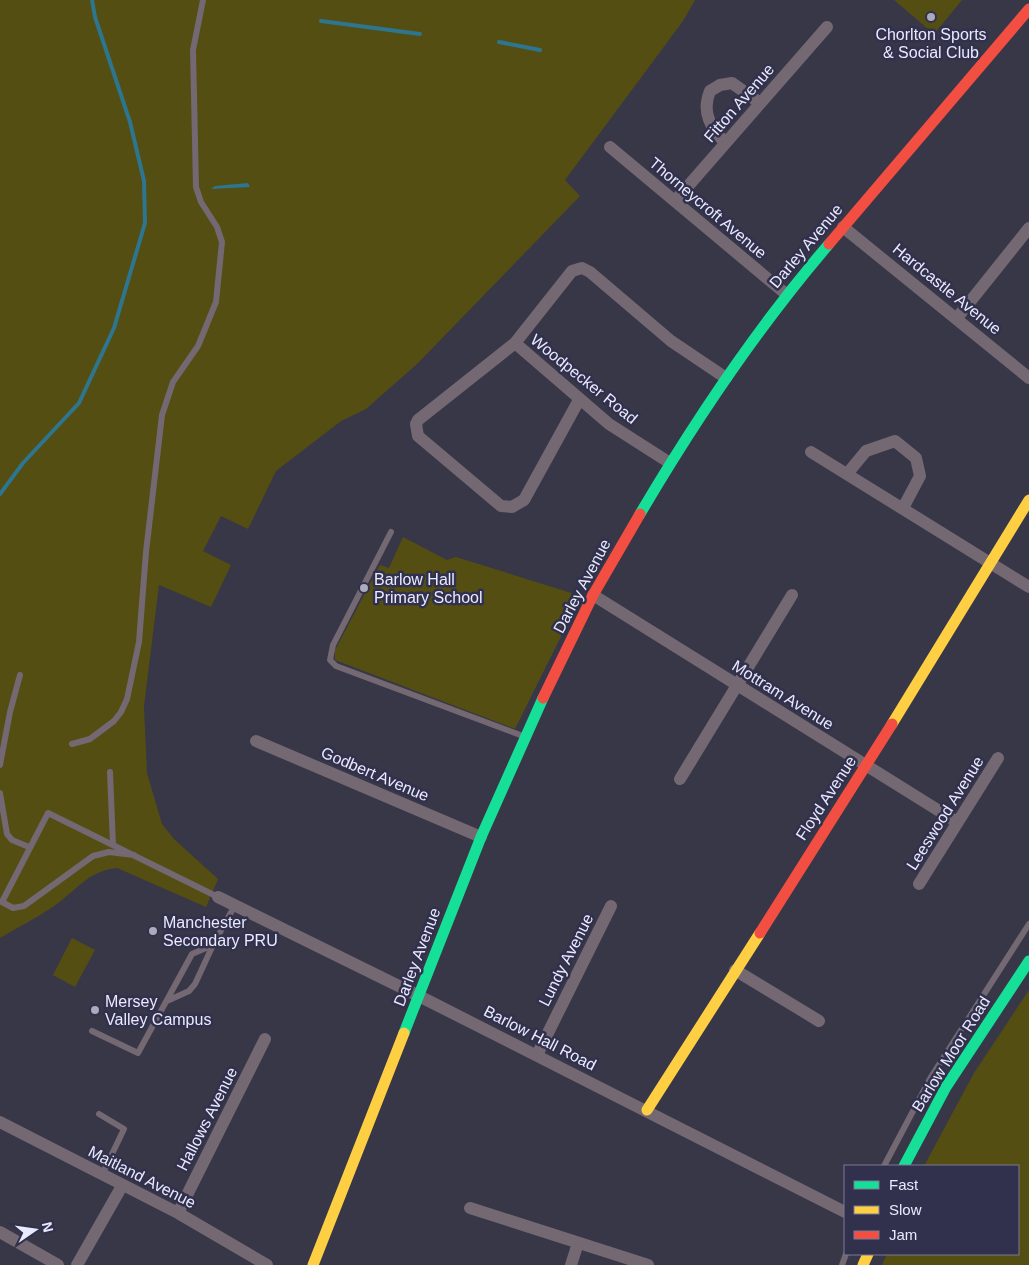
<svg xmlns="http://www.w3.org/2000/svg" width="1029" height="1265" font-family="Helvetica,sans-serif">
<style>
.green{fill:#544e12}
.water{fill:#2e758f}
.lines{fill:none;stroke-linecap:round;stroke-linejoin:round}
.stream{stroke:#2e758f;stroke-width:4}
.lane{stroke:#746872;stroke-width:6}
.street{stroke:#746872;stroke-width:12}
.fast{stroke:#16e098;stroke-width:11}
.slow{stroke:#ffcf43;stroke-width:11}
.jam{stroke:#f24e42;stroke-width:11}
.poi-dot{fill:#ababbe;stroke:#31314e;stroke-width:2}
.labels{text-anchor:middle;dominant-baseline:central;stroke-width:5;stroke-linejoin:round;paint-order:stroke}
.poi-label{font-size:16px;fill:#e9eafd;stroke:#31314e;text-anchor:start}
.street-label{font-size:16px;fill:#e9eafd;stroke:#31314e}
</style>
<rect width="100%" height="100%" fill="#373748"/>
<path class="green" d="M 0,0 L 695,0 L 683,21 L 565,180 L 580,196 L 417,364 L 366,409 L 341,421 L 276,471 L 248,529 L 221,516 L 203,551 L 231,565 L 211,607 L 159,585 L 144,706 L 147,773 L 162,824 L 174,839 L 218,879 L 206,907 L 117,868 C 88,871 77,890 54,906 C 37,918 18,927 0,938 Z
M 894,0 L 962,0 L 934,34 Z
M 403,537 L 447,560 L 456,557 L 581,596 L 515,729 L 335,660 L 335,650 L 380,565 L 389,568 Z
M 72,938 L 95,950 L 75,987 L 53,975 Z
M 1029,990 L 1029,1265 L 882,1265 L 887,1254 L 1018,1254 L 1018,1166 L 924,1166 L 974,1073 Z"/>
<path class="water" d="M 248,183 L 250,187 L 211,189 L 215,186 Z"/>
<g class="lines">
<path class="stream" d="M 321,21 L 420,34
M 499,42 L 540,50
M 0,494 L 23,463 L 79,403 L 114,328 L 145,223 L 144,181 L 130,122 L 95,17 L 92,0"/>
<path class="lane" d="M 391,532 L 333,645 L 330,660 L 336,666 L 523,736
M 72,744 L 90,739 L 114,721 L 121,712 L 127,699 L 139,642 L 146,552 L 162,415 L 173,382 L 198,346 L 216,302 L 222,242 L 217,227 L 201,202 L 196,187 L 193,50 L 203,0
M 0,765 L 10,712 L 20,675
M 110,772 L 113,845
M 0,793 L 7,834 L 12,840 L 29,847
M 134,855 L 109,852 L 93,856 L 24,906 L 13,908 L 2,902 L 48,813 L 218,897
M 167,1001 L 189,991 L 195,984 L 213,945
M 92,1031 L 138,1053 L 192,954 L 213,945 L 235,905
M 99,1114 L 124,1129 L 102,1175
M 884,1166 L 931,1077 L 1029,924
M 842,1265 L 846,1254"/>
<path class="street" d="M 725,143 C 711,127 701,113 710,91 L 720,85 L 732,83 L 760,103
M 610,147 L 786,294
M 675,201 L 827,27
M 843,227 L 1029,378
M 957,318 L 1029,228
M 515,343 L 418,420 L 416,424 L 418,436 L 501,506 L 512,507 L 524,500 L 579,400
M 811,452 L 1029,587
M 670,463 L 609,424 L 515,343 L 572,271 L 582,268 L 590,272 L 671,341 L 726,378
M 847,474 L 866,451 L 895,441 L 916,458 L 920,476 L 903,508
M 593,595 L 957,822
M 256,741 L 481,837
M 680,779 L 792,595
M 919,884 L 998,758
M 218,897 L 419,996 L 845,1212
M 735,970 L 819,1021
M 537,1055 L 611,906
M 0,1122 L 178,1213 L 267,1265
M 470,1208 L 648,1265
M 178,1213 L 265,1039
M 0,1232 L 58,1265
M 77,1265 L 122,1186
M 571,1265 L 578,1243"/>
<path class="fast" d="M 640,514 C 696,419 757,328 829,244
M 404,1033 L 481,837 L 543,698
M 904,1166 L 946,1087 L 1029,961"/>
<path class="slow" d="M 892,724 L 1029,500
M 647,1110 L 760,933
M 313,1265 L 404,1033
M 863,1265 L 868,1254"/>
<path class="jam" d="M 829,244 L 1029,9
M 543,698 L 593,595 L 640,514
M 760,933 L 892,724"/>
</g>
<g class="poi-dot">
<circle cx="931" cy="17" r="5"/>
<circle cx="364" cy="588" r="5"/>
<circle cx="153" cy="931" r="5"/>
<circle cx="95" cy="1010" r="5"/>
</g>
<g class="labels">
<g class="poi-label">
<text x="931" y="34" text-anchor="middle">Chorlton Sports<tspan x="931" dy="18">&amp; Social Club</tspan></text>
<text x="374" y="579">Barlow Hall<tspan x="374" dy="18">Primary School</tspan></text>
<text x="163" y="922">Manchester<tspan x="163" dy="18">Secondary PRU</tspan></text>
<text x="105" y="1001">Mersey<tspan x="105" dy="18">Valley Campus</tspan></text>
</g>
<g class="street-label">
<text transform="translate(739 103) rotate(-49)">Fitton Avenue</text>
<text transform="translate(708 208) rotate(40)">Thorneycroft Avenue</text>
<text transform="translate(806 246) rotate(-50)">Darley Avenue</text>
<text transform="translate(947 289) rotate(39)">Hardcastle Avenue</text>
<text transform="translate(584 379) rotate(39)">Woodpecker Road</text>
<text transform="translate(582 586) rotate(-62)">Darley Avenue</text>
<text transform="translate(783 695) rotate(32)">Mottram Avenue</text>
<text transform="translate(375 774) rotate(23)">Godbert Avenue</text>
<text transform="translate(826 798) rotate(-57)">Floyd Avenue</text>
<text transform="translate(945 813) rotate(-58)">Leeswood Avenue</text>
<text transform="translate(417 957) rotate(-69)">Darley Avenue</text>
<text transform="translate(566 960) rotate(-63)">Lundy Avenue</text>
<text transform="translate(540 1038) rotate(27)">Barlow Hall Road</text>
<text transform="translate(951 1054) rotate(-58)">Barlow Moor Road</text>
<text transform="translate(207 1119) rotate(-63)">Hallows Avenue</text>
<text transform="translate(142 1177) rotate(27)">Maitland Avenue</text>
</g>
</g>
<rect x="844" y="1165" width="175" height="90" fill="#31314e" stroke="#7b7b94"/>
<rect x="854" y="1181" width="25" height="8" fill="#16e098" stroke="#7b7b94"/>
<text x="889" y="1190" font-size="15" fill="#e9eafd">Fast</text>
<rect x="854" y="1206" width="25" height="8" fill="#ffcf43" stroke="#7b7b94"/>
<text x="889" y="1215" font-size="15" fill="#e9eafd">Slow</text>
<rect x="854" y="1231" width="25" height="8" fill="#f24e42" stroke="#7b7b94"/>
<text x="889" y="1240" font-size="15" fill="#e9eafd">Jam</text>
<g transform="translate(35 1230) rotate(77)" stroke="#31314e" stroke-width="4" paint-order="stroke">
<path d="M0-4L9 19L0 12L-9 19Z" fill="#e9eafd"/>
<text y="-8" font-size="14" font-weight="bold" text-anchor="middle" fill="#e9eafd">N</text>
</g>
</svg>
